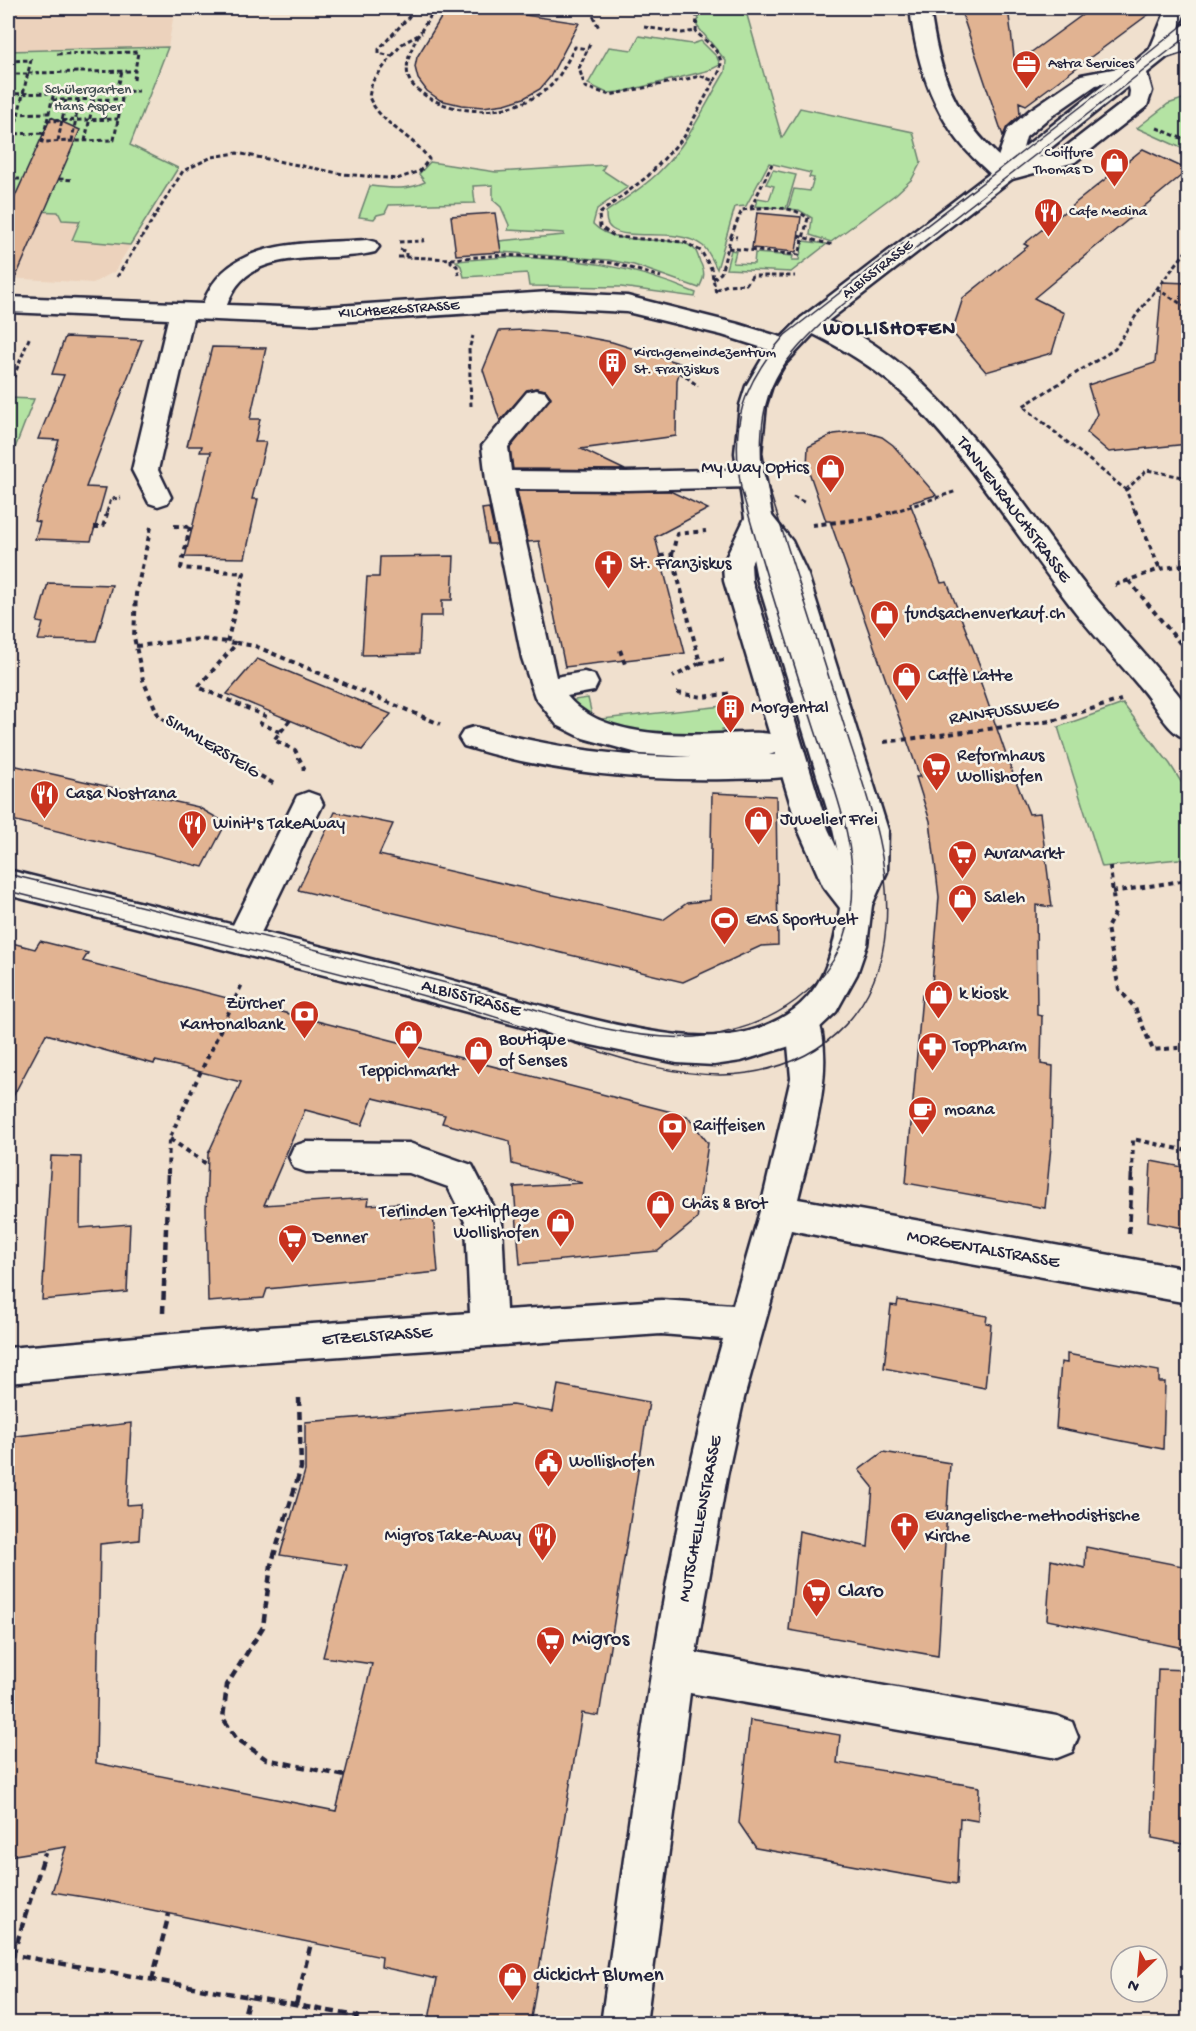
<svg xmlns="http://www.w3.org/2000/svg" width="1196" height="2031" font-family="'Gochi Hand',sans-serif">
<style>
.built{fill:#ecd2bc}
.green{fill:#b4e3a3;stroke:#6b826f;stroke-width:1.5}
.building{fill:#e1b392;stroke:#22223b;stroke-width:1.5}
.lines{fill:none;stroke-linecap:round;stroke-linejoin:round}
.minor-casing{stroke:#22223b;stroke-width:5}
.major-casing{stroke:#22223b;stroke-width:5}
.path-far2{stroke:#22223b;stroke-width:3;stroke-dasharray:4.5 3;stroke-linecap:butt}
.path-far1{stroke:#22223b;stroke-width:4;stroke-dasharray:5 4.5;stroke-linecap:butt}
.path{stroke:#22223b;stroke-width:4.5;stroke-dasharray:8 5;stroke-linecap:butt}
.minor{fill:#f7f3e8;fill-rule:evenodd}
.major{fill:#f7f3e8;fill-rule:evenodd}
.tram{stroke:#22223b;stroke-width:1.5}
.labels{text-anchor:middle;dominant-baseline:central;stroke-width:5;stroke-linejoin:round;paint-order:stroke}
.far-poi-label{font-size:15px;fill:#22223b;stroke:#f7f3e8;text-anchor:start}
.far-park-label{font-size:15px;fill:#465255;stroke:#f7f3e8}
.far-street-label{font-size:15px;fill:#22223b;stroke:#f7f3e8}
.poi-label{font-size:18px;fill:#22223b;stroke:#f7f3e8;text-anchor:start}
.street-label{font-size:18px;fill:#22223b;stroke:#f7f3e8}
.far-district-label{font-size:20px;font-weight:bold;letter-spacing:1.5px;fill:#22223b;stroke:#f7f3e8}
.near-poi-label{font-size:21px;fill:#22223b;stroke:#f7f3e8;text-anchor:start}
</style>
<rect width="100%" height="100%" fill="#f0e0ce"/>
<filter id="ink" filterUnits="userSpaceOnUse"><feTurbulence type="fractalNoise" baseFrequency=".0167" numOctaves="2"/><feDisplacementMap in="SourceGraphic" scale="12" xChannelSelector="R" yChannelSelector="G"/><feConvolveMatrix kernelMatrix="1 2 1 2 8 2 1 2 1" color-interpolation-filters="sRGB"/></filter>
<g filter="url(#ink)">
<path class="built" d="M 8,8 L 175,8 L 168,47 L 8,51 Z
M 178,168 L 114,272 L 93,283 L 8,278 L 8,210 L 58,212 Z"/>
<path class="green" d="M 707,8 L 745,8 L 782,138 L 800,108 L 913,132 L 921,162 L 912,179 L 896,194 L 831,242 L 810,235 L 812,218 L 799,210 L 788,209 L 794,189 L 810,191 L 814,178 L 809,177 L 811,173 L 769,163 L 746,206 L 735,207 L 717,269 C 713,262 709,251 703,246 C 676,226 631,242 612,229 C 606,225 606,219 606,212 C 624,199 646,186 661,170 C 689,142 705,105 725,72 L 726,61 L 697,26 L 700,12 Z
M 639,36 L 692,44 L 701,41 L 717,57 L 720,65 L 710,70 L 622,92 L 607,93 L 588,84 L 609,47 L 632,50 Z
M 168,47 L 130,145 L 178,168 L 130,245 L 72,240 L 80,221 L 62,220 L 58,212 L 8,210 L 8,51 Z
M 1188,97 L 1188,151 L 1137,128 L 1168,104 Z
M 430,162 L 496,172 L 605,165 L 602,170 L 628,187 L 597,209 L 593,224 C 618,251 681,231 695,250 C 697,252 699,259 700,262 C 706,273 704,278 699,288 L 634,265 L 609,260 L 501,252 L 499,241 L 564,235 L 564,233 L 508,230 L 509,225 L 501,207 L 493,200 L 493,185 L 473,186 L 475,203 L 389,205 L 385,213 L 377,215 L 374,219 L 359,217 L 370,186 C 391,188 406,191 425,182 L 419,174 Z
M 773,170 L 796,175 L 786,209 L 755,206 L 758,198 L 769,200 L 774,186 L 766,184 Z
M 803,241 L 827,244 L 791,272 L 726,269 L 731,250 L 736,251 L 733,263 L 754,264 L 755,253 L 793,256 L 792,260 L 799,260 Z
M 505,257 C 579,259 628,264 696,293 L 695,297 L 621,287 L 529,286 L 527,273 L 464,277 L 461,266 L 456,261 Z
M 8,398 L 34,399 L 10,461 L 8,461 Z
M 588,698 L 593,720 L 723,706 L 729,728 L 722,729 L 724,736 C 688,741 619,740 586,721 C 578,717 571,708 567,701 Z
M 1123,704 L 1170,764 L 1188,793 L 1188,858 L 1102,867 L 1058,727 Z"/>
<path class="building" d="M 447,8 L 478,8 L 579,23 L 550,77 L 540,89 L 524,98 L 505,104 L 483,107 L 461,105 L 440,100 L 427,91 L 418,79 L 415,67 L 417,57 Z
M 960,8 L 1008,8 L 1015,64 L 1092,8 L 1157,8 L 1026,105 L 1019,102 L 1020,115 L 1007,127 L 1003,136 Z
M 51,117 L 80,130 L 8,295 L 8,212 Z
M 1143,149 L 1188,170 L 1034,298 L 1064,313 L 1052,353 L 986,372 L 952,332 L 963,298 L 1028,246 L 1024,244 Z
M 495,213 L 501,252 L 456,255 L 451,216 Z
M 757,213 L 801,217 L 796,252 L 752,248 Z
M 1162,282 L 1188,283 L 1188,444 L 1109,452 L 1087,433 L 1097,414 L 1088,385 L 1155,363 Z
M 524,330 L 564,333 L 612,342 L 682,364 L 677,380 L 676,436 L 581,449 L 625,470 L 513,469 L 510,448 L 551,397 L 545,390 L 536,388 L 527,390 L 500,421 L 483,370 L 499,331 Z
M 65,337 L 142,340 L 86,487 L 106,488 L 91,541 L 35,539 L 40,522 L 34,521 L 59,440 L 38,439 L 64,375 L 52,374 Z
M 212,347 L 266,348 L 250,419 L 260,419 L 255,442 L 266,442 L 252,499 L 258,499 L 245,558 L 185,557 L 211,452 L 200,452 L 202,446 L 187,446 Z
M 851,432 L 865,432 L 882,437 L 893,445 L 936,495 L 910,503 L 941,583 L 947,582 L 982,671 L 977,672 L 1010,766 L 1029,814 L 1040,813 L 1052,907 L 1036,905 L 1037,1015 L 1042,1016 L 1041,1064 L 1053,1066 L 1051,1146 L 1045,1208 L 906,1183 L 922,995 L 931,997 L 939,897 L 930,821 L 916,777 L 920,777 L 830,521 L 826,521 L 807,466 L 808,447 L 834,434 Z
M 517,491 L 670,491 L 708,509 L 655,537 L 685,653 L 565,667 L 539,541 L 528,542 Z
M 489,508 L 497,544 L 488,544 L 482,509 Z
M 454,556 L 452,600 L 442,600 L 442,616 L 421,616 L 419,654 L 362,655 L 367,577 L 379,577 L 380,557 Z
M 48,583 L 112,585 L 96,641 L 38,640 L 43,623 L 37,622 Z
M 257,659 L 272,665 L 391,714 L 362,750 L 227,694 Z
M 8,764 L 198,807 L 226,823 L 203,867 L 8,819 Z
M 712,793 L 776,796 L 778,945 L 761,946 L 683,982 L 298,890 L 335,812 L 393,824 L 379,855 L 663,920 L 687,903 L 710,900 Z
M 40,941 L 88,953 L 83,961 L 687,1116 L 708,1143 L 697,1219 L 658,1251 L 520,1264 L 514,1187 L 582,1183 L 512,1164 L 510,1141 L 442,1123 L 445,1115 L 373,1098 L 362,1125 L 305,1110 L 264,1205 L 369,1198 L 368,1205 L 400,1203 L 400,1218 L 433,1215 L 438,1272 L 267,1289 L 264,1298 L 208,1302 L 206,1208 L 208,1154 L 241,1082 L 173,1065 L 155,1061 L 154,1064 L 46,1034 L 8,1106 L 8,942 L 35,949 Z
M 51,1156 L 81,1157 L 80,1228 L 130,1224 L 127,1292 L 42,1300 Z
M 1151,1161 L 1188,1168 L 1188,1229 L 1148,1221 Z
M 898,1300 L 987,1316 L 986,1323 L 991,1324 L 985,1388 L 884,1368 L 891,1305 L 897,1306 Z
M 1067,1354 L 1159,1371 L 1159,1382 L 1165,1382 L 1163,1449 L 1056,1428 L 1061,1362 L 1067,1363 Z
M 558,1385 L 649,1402 L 599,1716 L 582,1713 L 530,2024 L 428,2024 L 437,1979 L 381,1967 L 382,1957 L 103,1900 L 52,1892 L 66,1847 L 8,1856 L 8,1437 L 131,1423 L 127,1505 L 141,1504 L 139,1540 L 100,1544 L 96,1763 L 336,1811 L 372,1664 L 323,1657 L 347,1565 L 280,1555 L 305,1471 L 305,1422 L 512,1405 L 553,1412 Z
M 883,1452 L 950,1463 L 938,1656 L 789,1630 L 799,1531 L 868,1547 L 873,1487 L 859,1470 Z
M 1086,1547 L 1188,1567 L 1188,1649 L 1047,1620 L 1051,1560 L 1085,1568 Z
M 1158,1669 L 1188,1670 L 1188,1845 L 1152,1838 Z
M 750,1720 L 840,1735 L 837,1763 L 979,1787 L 978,1821 L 960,1818 L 957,1884 L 756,1848 L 739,1823 Z"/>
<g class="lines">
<defs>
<path id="minor" d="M 910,8 L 930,8 C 939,75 954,116 1005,162 L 1128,66 L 1136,65 L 1144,66 L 1147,71 L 1012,179 C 997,183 991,174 981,165 C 935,123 917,68 910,8 Z
M 1188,24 L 1188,40 C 1177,49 1167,60 1151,57 L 1148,52 L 1151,47 L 1181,26 Z
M 367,240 L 375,242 L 379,247 L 375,252 C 325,265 248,242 227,305 L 308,308 L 549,292 L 627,296 L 738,324 L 794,341 L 797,347 L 794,353 L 785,355 L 722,335 L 627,312 L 549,308 L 308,324 L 193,319 L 158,470 L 171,497 L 167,503 L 158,506 L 149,503 L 132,470 L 168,319 L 8,312 L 8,297 L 203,304 C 226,237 308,244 367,240 Z
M 810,315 C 928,346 1016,499 1088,589 C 1121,629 1157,666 1188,707 L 1188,739 C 1168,734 1156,706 1143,691 C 1118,661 1090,632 1067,601 C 1018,537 972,465 917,407 C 883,372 845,349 801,328 L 798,323 L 801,318 Z
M 536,390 L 545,392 L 549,398 L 508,447 L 511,471 L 627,472 L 751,469 L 760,472 L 764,478 L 760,484 L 751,487 L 627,490 L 514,489 L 556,677 L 584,672 L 594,675 L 598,683 L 594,691 L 567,696 C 599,736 671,736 718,734 C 738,734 759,730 778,736 L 782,744 L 778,752 L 769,755 L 792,754 L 803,757 L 807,765 L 803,773 C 780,780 754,778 730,779 C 638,781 551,773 464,746 L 459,738 L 464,730 L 474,727 C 550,746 612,758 691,757 L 641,754 L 583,738 L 557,725 L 535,697 L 522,658 L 486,480 L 482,446 L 527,392 Z
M 759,509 L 769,511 L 773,518 L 785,578 L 871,857 L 872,905 L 867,914 L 856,918 L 845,914 L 840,905 L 839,857 L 832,825 L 757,578 L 745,518 L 749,511 Z
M 308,792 L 319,796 L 323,804 L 257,941 L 252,950 L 241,954 L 230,950 L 225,941 L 293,804 L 297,796 Z
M 803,1008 L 815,1012 C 839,1061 810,1148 798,1199 L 1188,1269 L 1188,1303 L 870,1246 L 791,1230 L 744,1398 L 727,1476 L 696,1653 L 1057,1716 L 1072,1722 L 1078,1737 L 1072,1752 L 1057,1758 L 690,1693 L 646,2024 L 601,2024 C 634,1795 659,1560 723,1339 L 661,1334 L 196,1366 L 8,1383 L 8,1348 L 196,1332 L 470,1313 L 466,1224 L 448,1187 L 409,1173 L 306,1172 L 294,1168 L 289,1157 L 294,1146 L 306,1142 L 409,1143 L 472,1165 L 502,1223 L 506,1310 L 661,1300 L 733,1305 L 760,1211 L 791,1078 L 786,1022 L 791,1012 Z"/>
<path id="major" d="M 1167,8 L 1187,8 L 1174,40 L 1188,37 L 1188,50 L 1167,57 L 1147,73 L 1152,91 L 1147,106 L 1075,162 L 1012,179 L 819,328 L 784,365 L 772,386 L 766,405 L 761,453 L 772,516 L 792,541 L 808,575 L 888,830 L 887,872 L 872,905 L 867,945 L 857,974 L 836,1012 L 815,1032 L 790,1046 L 741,1061 L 714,1065 L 677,1063 L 577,1042 L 427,1001 L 8,895 L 8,870 C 148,905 289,937 429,974 C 508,995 597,1026 678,1035 C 708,1038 741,1037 769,1024 C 821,1002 833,959 840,908 L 823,886 L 798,829 L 724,581 L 723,564 L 745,518 L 735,453 L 740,405 L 746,386 L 765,354 L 801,318 L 993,171 L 1008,129 L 1030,110 L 1081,75 L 1129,66 L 1150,49 ZM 1127,79 L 1130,91 L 1129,98 L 1059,152 L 1019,163 L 1026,137 L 1046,120 L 1096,85 ZM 762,541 L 770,551 L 780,575 L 858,830 L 855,872 L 853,878 L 847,870 L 828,829 L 752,581 L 751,564 Z"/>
</defs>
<use href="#minor" class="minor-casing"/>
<use href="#major" class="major-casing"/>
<path class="path-far2" d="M 703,8 L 697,14 L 696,32 C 713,48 731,57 714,81
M 435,9 C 424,27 403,53 408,76 C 410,85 419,91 426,96 C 462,118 513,115 547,89 C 560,79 567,61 575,47 L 588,49
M 590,9 L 599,28
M 644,27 L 682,33 L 696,31
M 590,44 L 579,68 L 585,87 L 610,95 L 701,76 L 714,81 L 684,137 L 648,176 L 599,214 L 600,227 L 616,237 L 684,242 L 701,251 L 711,268 L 716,293
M 392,56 L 402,44 L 422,33
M 8,61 L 31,60 L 10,149
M 28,73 L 135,71 L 138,52 L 56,54
M 8,74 L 28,74
M 134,80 L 135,71
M 117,91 L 122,71
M 8,94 L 139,91
M 122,99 L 114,140 L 42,142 L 52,100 Z
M 52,100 L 54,93
M 8,114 L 49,113
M 8,118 L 18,118
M 104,119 L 108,99
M 47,121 L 118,119
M 8,122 L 16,122
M 1157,128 L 1188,141
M 8,134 L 44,133
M 58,141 L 66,100
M 72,141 L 79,100
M 85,141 L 94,99
M 8,179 L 22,179
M 59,179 L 73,180
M 751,208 L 772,164
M 798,236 L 833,245
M 399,242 L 423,241 L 424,237
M 728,248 L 799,255 L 808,218 C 790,204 764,207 742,210 L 731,236
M 398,257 L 406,257 L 406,252 L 400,249
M 406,257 L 451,259 L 503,255 L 579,259 L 613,263 L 661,277
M 451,259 L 451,262 L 457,266 L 459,275
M 117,277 L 183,171 L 212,157 L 237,153 L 343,174 L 397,179 L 420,171 L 429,159 C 412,135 381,125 369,97 L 372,82 L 392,56 L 379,53 L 379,49 L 417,8
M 713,279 L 721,273 L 731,236 L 737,237
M 1157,289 L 1188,308
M 716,290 L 727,285 L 746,284 L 752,276 L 795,276
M 667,358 L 673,347
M 680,372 L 698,386
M 8,391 L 30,336
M 471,406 L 469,349 L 473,336
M 1126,490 L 1147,470 L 1188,478
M 793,497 L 806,503
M 107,512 L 111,499 L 121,498
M 893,512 L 957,491
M 1135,512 L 1126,490 L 1023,406 L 1115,349 L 1137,314 L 1188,249"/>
<path class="path-far1" d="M 1135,510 L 1160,569
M 812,525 L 873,518 L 897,510
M 174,526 L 190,527
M 94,527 L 103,527 L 108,510
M 151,527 L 136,594 L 134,637 L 143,680 L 159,717 L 276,785
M 190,527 L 181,568 L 244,573 L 227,643
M 672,555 L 677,534 L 706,531
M 660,556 L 672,555 L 700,663 L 673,677
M 1129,581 L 1188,653
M 1115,585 L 1160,569 L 1188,564
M 136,646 L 200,639 L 236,643
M 620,650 L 626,667
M 700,663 L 724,660
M 677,693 L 703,697 L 733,693
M 290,720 L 274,740 L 295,750 L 304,768 L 302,772
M 280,732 L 260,723 L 265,716 L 198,687 L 237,643 L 255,646 L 440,724
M 884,742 L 1052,721 L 1121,700
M 1110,866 L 1115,913 L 1107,928 L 1119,989 L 1135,1008 L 1153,1050 L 1188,1047
M 1112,892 L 1188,880
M 170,1139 L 208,1165
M 168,1174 L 169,1139 L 243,982
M 1132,1174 L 1133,1139 L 1188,1151"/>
<path class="path" d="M 1129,1234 L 1132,1172
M 163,1313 L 168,1172
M 299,1398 L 301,1468 L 271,1565 L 263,1627 L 227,1685 L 223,1718 L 236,1738 L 266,1759 L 345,1776
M 8,1954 L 357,2016 L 355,2024
M 13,1955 L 45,1853
M 152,1980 L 169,1914
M 296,2005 L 311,1943
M 242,2024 L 249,1997"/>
<use href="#minor" class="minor"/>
<use href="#major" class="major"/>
<path class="tram" d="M 8,874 C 157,910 306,946 454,985 C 531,1005 612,1042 694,1037 C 767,1032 840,987 851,910 C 860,846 832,784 813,724 C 788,646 763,567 741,488 C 730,423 742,385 785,335 L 1109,85 L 1188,21
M 8,891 C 151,927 294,959 435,999 C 471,1009 506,1020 541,1032 C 603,1053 681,1083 748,1073 C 828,1061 880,1007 886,926 C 892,853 861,781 840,712 C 814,630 788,549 762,467 C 757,388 780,362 836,310 L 1188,36"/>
</g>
</g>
<defs>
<symbol id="office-pin" viewBox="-11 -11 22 30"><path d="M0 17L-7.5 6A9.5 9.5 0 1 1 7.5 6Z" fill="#c8321e" stroke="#f7f3e8"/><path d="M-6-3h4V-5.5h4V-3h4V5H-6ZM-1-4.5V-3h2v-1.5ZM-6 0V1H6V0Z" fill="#fff"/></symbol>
<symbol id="shop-pin" viewBox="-11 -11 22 30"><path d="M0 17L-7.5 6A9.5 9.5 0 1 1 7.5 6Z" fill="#c8321e" stroke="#f7f3e8"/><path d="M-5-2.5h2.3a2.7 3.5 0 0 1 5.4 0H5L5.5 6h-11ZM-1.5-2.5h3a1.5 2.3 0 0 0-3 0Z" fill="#fff"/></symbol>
<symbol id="restaurant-pin" viewBox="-11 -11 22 30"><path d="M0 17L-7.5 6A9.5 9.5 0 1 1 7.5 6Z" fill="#c8321e" stroke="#f7f3e8"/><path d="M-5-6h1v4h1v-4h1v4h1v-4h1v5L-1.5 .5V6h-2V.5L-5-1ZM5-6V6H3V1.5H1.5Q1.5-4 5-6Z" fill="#fff"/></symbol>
<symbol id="building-pin" viewBox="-11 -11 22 30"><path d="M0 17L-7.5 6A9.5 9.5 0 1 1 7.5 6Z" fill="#c8321e" stroke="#f7f3e8"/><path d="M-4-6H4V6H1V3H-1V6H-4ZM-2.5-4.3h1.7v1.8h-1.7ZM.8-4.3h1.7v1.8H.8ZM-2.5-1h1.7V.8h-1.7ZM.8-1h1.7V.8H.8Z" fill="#fff"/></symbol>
<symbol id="church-pin" viewBox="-11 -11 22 30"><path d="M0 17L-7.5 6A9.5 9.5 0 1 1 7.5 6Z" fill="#c8321e" stroke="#f7f3e8"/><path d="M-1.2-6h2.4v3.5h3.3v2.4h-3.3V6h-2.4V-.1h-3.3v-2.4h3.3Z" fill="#fff"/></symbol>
<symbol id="supermarket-pin" viewBox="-11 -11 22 30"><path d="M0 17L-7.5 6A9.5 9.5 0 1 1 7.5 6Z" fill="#c8321e" stroke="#f7f3e8"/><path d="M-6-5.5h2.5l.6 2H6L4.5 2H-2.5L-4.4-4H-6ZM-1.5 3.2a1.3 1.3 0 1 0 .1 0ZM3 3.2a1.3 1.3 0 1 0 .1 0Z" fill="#fff"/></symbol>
<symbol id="stadium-pin" viewBox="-11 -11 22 30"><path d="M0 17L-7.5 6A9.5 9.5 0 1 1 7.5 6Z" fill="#c8321e" stroke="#f7f3e8"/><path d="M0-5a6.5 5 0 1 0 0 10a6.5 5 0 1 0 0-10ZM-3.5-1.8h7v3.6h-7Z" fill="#fff"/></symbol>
<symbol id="bank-pin" viewBox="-11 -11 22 30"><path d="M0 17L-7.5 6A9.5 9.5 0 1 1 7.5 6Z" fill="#c8321e" stroke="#f7f3e8"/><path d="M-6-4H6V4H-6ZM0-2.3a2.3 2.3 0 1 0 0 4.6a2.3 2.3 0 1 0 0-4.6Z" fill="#fff"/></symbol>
<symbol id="pharmacy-pin" viewBox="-11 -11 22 30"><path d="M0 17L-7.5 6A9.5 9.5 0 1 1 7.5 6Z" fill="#c8321e" stroke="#f7f3e8"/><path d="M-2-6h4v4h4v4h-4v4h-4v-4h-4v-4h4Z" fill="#fff"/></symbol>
<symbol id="cafe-pin" viewBox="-11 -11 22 30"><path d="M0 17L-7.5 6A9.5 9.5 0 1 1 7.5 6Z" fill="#c8321e" stroke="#f7f3e8"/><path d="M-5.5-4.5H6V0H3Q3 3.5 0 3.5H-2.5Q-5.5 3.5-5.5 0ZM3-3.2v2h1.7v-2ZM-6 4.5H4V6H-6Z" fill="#fff"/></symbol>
<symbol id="civic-pin" viewBox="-11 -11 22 30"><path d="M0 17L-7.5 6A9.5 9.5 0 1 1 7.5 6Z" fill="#c8321e" stroke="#f7f3e8"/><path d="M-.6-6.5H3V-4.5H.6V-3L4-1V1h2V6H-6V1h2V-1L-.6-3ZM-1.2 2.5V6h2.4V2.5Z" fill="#fff"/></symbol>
</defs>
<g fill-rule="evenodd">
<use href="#office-pin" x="1010" y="48" width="33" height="45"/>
<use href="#shop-pin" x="1098" y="146" width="33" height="45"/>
<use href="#restaurant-pin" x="1032" y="196" width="33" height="45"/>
<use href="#building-pin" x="596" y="346" width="33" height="45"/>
<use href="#shop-pin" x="814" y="452" width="33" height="45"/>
<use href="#church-pin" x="592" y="548" width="33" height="45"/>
<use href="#shop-pin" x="868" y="598" width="33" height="45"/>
<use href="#shop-pin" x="890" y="660" width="33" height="45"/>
<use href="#building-pin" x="714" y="692" width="33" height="45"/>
<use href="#supermarket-pin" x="920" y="750" width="33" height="45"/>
<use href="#restaurant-pin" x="28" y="778" width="33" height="45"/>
<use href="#shop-pin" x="742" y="804" width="33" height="45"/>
<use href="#restaurant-pin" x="176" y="808" width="33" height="45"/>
<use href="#supermarket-pin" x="946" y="838" width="33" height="45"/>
<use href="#shop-pin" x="946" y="882" width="33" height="45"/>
<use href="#stadium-pin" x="708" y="904" width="33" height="45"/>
<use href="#shop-pin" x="922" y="978" width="33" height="45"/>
<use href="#bank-pin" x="288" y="998" width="33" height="45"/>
<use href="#shop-pin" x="392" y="1018" width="33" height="45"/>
<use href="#pharmacy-pin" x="916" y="1030" width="33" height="45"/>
<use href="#shop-pin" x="462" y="1034" width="33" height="45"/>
<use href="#cafe-pin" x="906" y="1094" width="33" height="45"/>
<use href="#bank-pin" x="656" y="1110" width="33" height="45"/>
<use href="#shop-pin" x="644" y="1188" width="33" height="45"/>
<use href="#shop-pin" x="544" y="1206" width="33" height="45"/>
<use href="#supermarket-pin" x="276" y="1222" width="33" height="45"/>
<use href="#civic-pin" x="532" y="1446" width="33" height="45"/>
<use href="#church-pin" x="888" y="1510" width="33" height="45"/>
<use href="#restaurant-pin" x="526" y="1520" width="33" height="45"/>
<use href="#supermarket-pin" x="800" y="1576" width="33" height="45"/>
<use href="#supermarket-pin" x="534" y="1624" width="33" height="45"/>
<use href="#shop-pin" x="496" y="1960" width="33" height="45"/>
</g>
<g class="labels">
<g class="far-poi-label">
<text x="1048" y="64">Astra Services</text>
<text x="1093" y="153" text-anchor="end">Coiffure<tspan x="1093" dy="17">Thomas D</tspan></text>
<text x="1069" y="212">Cafe Medina</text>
<text x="634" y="353">Kirchgemeindezentrum<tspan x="634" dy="17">St. Franziskus</tspan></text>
</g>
<g class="far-park-label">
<text x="88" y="90">Schülergarten<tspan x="88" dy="17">Hans Asper</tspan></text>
</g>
<g class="far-street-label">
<text transform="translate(878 270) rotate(-38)">ALBISSTRASSE</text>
<text transform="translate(399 310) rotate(-4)">KILCHBERGSTRASSE</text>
</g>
<g class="poi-label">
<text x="809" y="468" text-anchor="end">My Way Optics</text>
<text x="630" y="564">St. Franziskus</text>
<text x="905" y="614">fundsachenverkauf.ch</text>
<text x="928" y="676">Caffè Latte</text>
<text x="751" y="708">Morgental</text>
<text x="957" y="756">Reformhaus<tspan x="957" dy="21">Wollishofen</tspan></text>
<text x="66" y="794">Casa Nostrana</text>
<text x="780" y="820">Juwelier Frei</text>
<text x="213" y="824">Winit's TakeAway</text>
<text x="984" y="854">AuraMarkt</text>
<text x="984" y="898">Saleh</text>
<text x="746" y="920">EMS Sportwelt</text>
<text x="959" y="994">k kiosk</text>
<text x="284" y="1004" text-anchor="end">Zürcher<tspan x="284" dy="21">Kantonalbank</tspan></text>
<text x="499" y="1040">Boutique<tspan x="499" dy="21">of Senses</tspan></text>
<text x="953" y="1046">TopPharm</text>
<text x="409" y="1071" text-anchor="middle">Teppichmarkt</text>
<text x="944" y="1110">moana</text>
<text x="693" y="1126">Raiffeisen</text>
<text x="682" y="1204">Chäs &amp; Brot</text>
<text x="539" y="1212" text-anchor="end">Terlinden Textilpflege<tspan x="539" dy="21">Wollishofen</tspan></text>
<text x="313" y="1238">Denner</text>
<text x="569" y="1462">Wollishofen</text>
<text x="925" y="1516">Evangelische-methodistische<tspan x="925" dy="21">Kirche</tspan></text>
<text x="521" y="1536" text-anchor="end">Migros Take-Away</text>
</g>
<g class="street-label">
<text transform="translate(1013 510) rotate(53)">TANNENRAUCHSTRASSE</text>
<text transform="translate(1004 712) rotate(-8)">RAINFUSSWEG</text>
<text transform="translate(212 747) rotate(31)">SIMMLERSTEIG</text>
<text transform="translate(471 999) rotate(15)">ALBISSTRASSE</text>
<text transform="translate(983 1250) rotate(10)">MORGENTALSTRASSE</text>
<text transform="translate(377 1337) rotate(-4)">ETZELSTRASSE</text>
<text transform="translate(701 1519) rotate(-79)">MUTSCHELLENSTRASSE</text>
</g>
<g class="far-district-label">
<text x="890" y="330">WOLLISHOFEN</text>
</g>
<g class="near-poi-label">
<text x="838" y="1592">Claro</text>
<text x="572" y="1640">Migros</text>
<text x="533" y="1976">dickicht Blumen</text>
</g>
</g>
<rect width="1196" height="2031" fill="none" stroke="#f7f3e8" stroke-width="30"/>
<rect x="15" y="15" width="1166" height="2001" fill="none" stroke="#22223b" stroke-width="2" filter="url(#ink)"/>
<g transform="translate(1139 1974) rotate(206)"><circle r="28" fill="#f7f3e8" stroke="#a29fa3" stroke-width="1.5"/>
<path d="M0-4.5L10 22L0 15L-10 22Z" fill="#c8321e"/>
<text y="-9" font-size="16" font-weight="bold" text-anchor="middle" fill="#22223b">N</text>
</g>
</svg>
